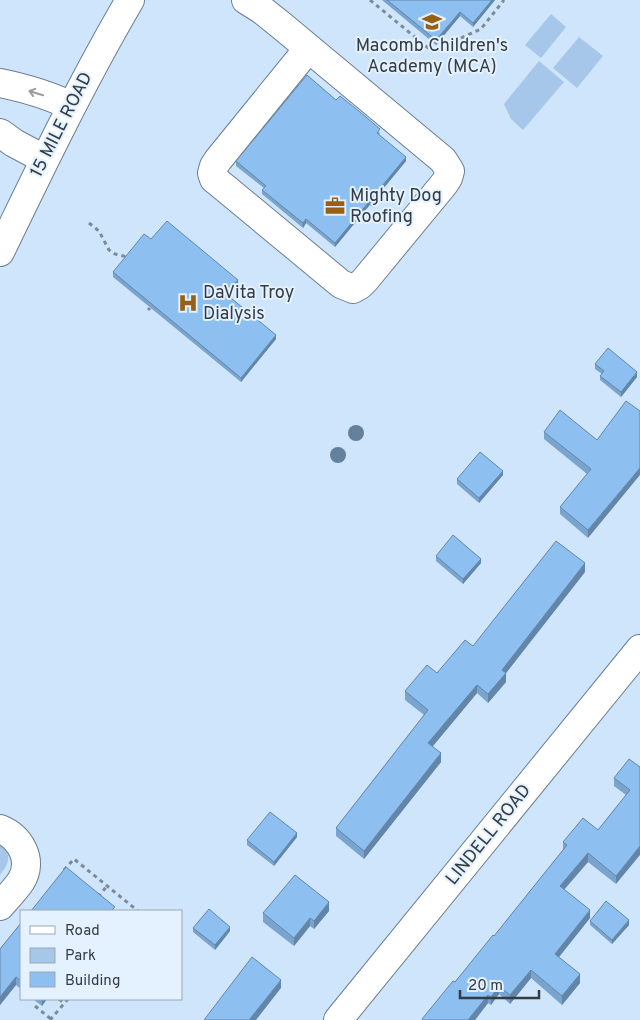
<svg xmlns="http://www.w3.org/2000/svg" width="640" height="1020" font-family="Overpass,sans-serif">
<style>
.green{fill:#a6c7e9}
.lines{fill:none;stroke-linecap:round;stroke-linejoin:round}
.minor-casing{stroke:#6b7e92;stroke-width:30}
.major-casing{stroke:#6b7e92;stroke-width:30}
.path{stroke:#7c8a99;stroke-width:3;stroke-dasharray:4 4;stroke-linecap:butt}
.minor{stroke:#fff;stroke-width:28}
.major{stroke:#fff;stroke-width:28}
.tree{fill:#63819c}
.wall{fill:#79a4ce}
.shaded-wall{fill:#6386a8}
.building{fill:#8dbff0;stroke:#6386a8}
.oneway{stroke:#999da2}
.labels{text-anchor:middle;dominant-baseline:central;stroke-width:4;stroke-linejoin:round;paint-order:stroke}
.poi-label{font-size:18px;fill:#333b44;stroke:#e4f1fe;text-anchor:start}
.street-label{font-size:18px;fill:#333b44;stroke:#e4f1fe}
</style>
<rect width="100%" height="100%" fill="#cfe5fb"/>
<path class="green" d="M 551,14 L 566,27 L 541,58 L 525,45 Z
M 579,37 L 603,56 L 577,88 L 553,68 Z
M 539,61 L 564,82 L 523,130 L 511,119 L 504,104 Z
M 0,843 C 12,855 10,862 0,875 Z"/>
<g class="lines">
<defs>
<path id="minor" d="M 246,0 L 262,10 L 282,26 L 443,160 L 450,171 L 448,178 L 444,184 L 365,280 L 360,285 L 353,289 L 341,284 L 219,183 L 214,179 L 212,173 L 214,166 L 218,160 L 308,49
M 0,83 C 24,88 49,95 71,106
M 0,133 L 14,143 L 44,159
M 0,829 C 20,837 34,860 21,881 C 15,890 7,898 0,906
M 338,1020 L 640,649"/>
<path id="major" d="M 0,252 C 41,167 82,82 130,0"/>
</defs>
<use href="#minor" class="minor-casing"/>
<use href="#major" class="major-casing"/>
<path class="path" d="M 370,0 L 432,51 L 481,29 L 504,0
M 371,204 L 375,207
M 89,223 L 99,231 L 109,250 L 115,254 L 128,257
M 148,310 L 150,308
M 64,870 L 74,859 L 138,911
M 98,897 L 107,886
M 59,999 L 64,1003
M 35,1006 L 51,1019
M 50,1020 L 68,999"/>
<use href="#minor" class="minor"/>
<use href="#major" class="major"/>
</g>
<g class="tree">
<circle cx="356" cy="433" r="8"/>
<circle cx="338" cy="455" r="8"/>
</g>
<path class="wall" d="M 382,0 L 495,0 L 473,27 L 460,16 L 436,45 Z
M 336,100 L 380,133 L 379,135 L 406,161 L 335,247 L 306,223 L 303,228 L 262,194 L 262,190 L 264,188 L 236,166 L 236,161 Z
M 151,239 L 238,284 L 229,296 L 276,339 L 241,382 L 113,277 L 113,272 Z
M 595,364 L 637,377 L 621,397 L 600,380 L 600,376 L 602,374 L 595,369 Z
M 544,432 L 597,440 L 588,538 L 560,514 L 560,507 L 587,474 L 544,439 Z
M 503,475 L 479,503 L 457,484 L 457,479 Z
M 436,556 L 481,563 L 463,584 L 436,561 Z
M 585,572 L 506,673 L 506,682 L 488,703 L 477,693 L 432,747 L 441,762 L 364,859 L 336,836 L 336,828 L 424,715 L 405,700 L 405,691 L 437,673 Z
M 640,767 L 616,884 L 588,862 L 564,890 L 590,918 L 559,957 L 580,983 L 562,1005 L 531,978 L 510,1004 L 499,994 L 491,1005 L 488,1003 L 475,1020 L 422,1020 L 494,936 L 563,850 L 563,842 L 598,830 L 626,795 L 614,786 L 614,778 Z
M 297,837 L 274,866 L 247,845 L 247,840 Z
M 329,911 L 314,929 L 310,926 L 294,946 L 263,922 L 263,913 Z
M 590,921 L 629,925 L 612,944 L 590,925 Z
M 21,923 L 21,989 L 16,985 L 0,1005 L 0,949 Z
M 193,928 L 230,931 L 215,950 L 193,932 Z
M 33,999 L 47,999 L 42,1006 Z"/>
<path class="shaded-wall" d="M 492,0 L 495,0 L 473,27 L 473,23 Z
M 460,12 L 460,16 L 436,45 L 436,40 Z
M 406,157 L 406,161 L 335,247 L 335,243 Z
M 306,219 L 306,223 L 303,228 L 303,223 Z
M 238,280 L 238,284 L 226,299 L 226,294 Z
M 276,335 L 276,339 L 241,382 L 241,378 Z
M 637,372 L 637,377 L 621,397 L 621,392 Z
M 640,468 L 640,475 L 588,538 L 588,530 Z
M 503,471 L 503,475 L 479,503 L 479,498 Z
M 481,559 L 481,563 L 463,584 L 463,579 Z
M 585,563 L 585,572 L 503,677 L 506,673 L 506,682 L 488,703 L 488,694 L 502,670 Z
M 477,685 L 477,693 L 428,752 L 428,743 Z
M 441,753 L 441,762 L 364,859 L 364,851 Z
M 297,833 L 297,837 L 274,866 L 274,862 Z
M 640,846 L 640,855 L 616,884 L 616,876 Z
M 588,853 L 588,862 L 560,894 L 560,886 Z
M 329,902 L 329,911 L 314,929 L 314,921 Z
M 590,910 L 590,918 L 555,962 L 555,954 Z
M 310,918 L 310,926 L 294,946 L 294,938 Z
M 629,920 L 629,925 L 612,944 L 612,940 Z
M 230,927 L 230,931 L 215,950 L 215,945 Z
M 531,970 L 531,978 L 510,1004 L 510,995 Z
M 580,974 L 580,983 L 562,1005 L 562,996 Z
M 16,977 L 16,985 L 0,1005 L 0,997 Z
M 281,980 L 281,988 L 256,1020 L 249,1020 Z
M 499,986 L 499,994 L 491,1005 L 491,997 Z
M 488,995 L 488,1003 L 475,1020 L 468,1020 Z
M 42,999 L 47,999 L 42,1006 Z"/>
<path class="building" d="M 387,0 L 492,0 L 473,23 L 460,12 L 436,40 Z
M 307,75 L 336,100 L 340,96 L 360,112 L 380,129 L 377,133 L 406,157 L 335,243 L 306,219 L 303,223 L 262,190 L 266,186 L 236,161 Z
M 167,221 L 238,280 L 226,294 L 276,335 L 241,378 L 113,272 L 144,234 L 151,239 Z
M 608,348 L 637,372 L 621,392 L 600,376 L 604,371 L 595,364 Z
M 626,401 L 640,411 L 640,468 L 588,530 L 560,507 L 591,469 L 544,432 L 560,410 L 597,440 Z
M 480,452 L 503,471 L 479,498 L 457,479 Z
M 453,535 L 481,559 L 463,579 L 436,556 Z
M 556,541 L 585,563 L 502,670 L 506,673 L 488,694 L 477,685 L 428,743 L 441,753 L 364,851 L 336,828 L 428,710 L 405,691 L 427,665 L 437,673 L 465,640 L 473,646 Z
M 629,759 L 640,767 L 640,846 L 616,876 L 588,853 L 560,886 L 590,910 L 555,954 L 580,974 L 562,996 L 531,970 L 510,995 L 499,986 L 491,997 L 488,995 L 468,1020 L 423,1020 L 422,1019 L 453,981 L 455,982 L 493,935 L 494,936 L 567,845 L 563,842 L 583,818 L 598,830 L 630,790 L 614,778 Z
M 270,812 L 297,833 L 274,862 L 247,840 Z
M 66,867 L 115,907 L 111,911 L 31,911 Z
M 295,875 L 329,902 L 314,921 L 310,918 L 294,938 L 263,913 Z
M 606,901 L 629,920 L 612,940 L 590,921 Z
M 209,909 L 230,927 L 215,945 L 193,928 Z
M 21,923 L 21,981 L 16,977 L 0,997 L 0,949 Z
M 252,957 L 281,980 L 249,1020 L 204,1020 Z"/>
<defs><path id="oneway-shaft" d="M-6 0H5M1.5-3L5.5 0L1.5 3" fill="none" stroke-width="1.6" stroke-linecap="round" stroke-linejoin="round" transform="scale(1.25)"/></defs>
<use class="oneway" href="#oneway-shaft" transform="translate(36 93) rotate(-163)"/>
<defs>
<symbol id="school-bare" viewBox="-9 -9 18 18"><path d="M0-5L7-2L0 1L-7-2ZM-4 1L0 2.5L4 1V4Q0 6-4 4Z" fill="#966017" stroke="#e4f1fe" stroke-width="2.5" paint-order="stroke"/></symbol>
<symbol id="office-bare" viewBox="-9 -9 18 18"><path d="M-6-3h4V-5.5h4V-3h4V5H-6ZM-1-4.5V-3h2v-1.5ZM-6 0V1H6V0Z" fill="#966017" stroke="#e4f1fe" stroke-width="2.5" paint-order="stroke"/></symbol>
<symbol id="hospital-bare" viewBox="-9 -9 18 18"><path d="M-5-5h3v3.5h4V-5h3V5h-3V1.5h-4V5h-3Z" fill="#966017" stroke="#e4f1fe" stroke-width="2.5" paint-order="stroke"/></symbol>
</defs>
<g fill-rule="evenodd">
<use href="#school-bare" x="418" y="8" width="28" height="28"/>
<use href="#office-bare" x="321" y="192" width="28" height="28"/>
<use href="#hospital-bare" x="174" y="289" width="28" height="28"/>
</g>
<g class="labels">
<g class="poi-label">
<text x="432" y="46" text-anchor="middle">Macomb Children's<tspan x="432" dy="21">Academy (MCA)</tspan></text>
<text x="350" y="196">Mighty Dog<tspan x="350" dy="21">Roofing</tspan></text>
<text x="203" y="293">DaVita Troy<tspan x="203" dy="21">Dialysis</tspan></text>
</g>
<g class="street-label">
<text transform="translate(62 125) rotate(-63)">15 MILE ROAD</text>
<text transform="translate(489 835) rotate(-51)">LINDELL ROAD</text>
</g>
</g>
<rect x="20" y="910" width="162" height="90" fill="#e4f1fe" stroke="#9da8b4"/>
<rect x="30" y="926" width="25" height="8" fill="#ffffff" stroke="#9da8b4"/>
<text x="65" y="935" font-size="15" fill="#333b44">Road</text>
<rect x="30" y="948" width="25" height="15" fill="#a6c7e9" stroke="#9da8b4"/>
<text x="65" y="960" font-size="15" fill="#333b44">Park</text>
<rect x="30" y="972" width="25" height="15" fill="#8dbff0" stroke="#9da8b4"/>
<text x="65" y="985" font-size="15" fill="#333b44">Building</text>
<path d="M460 990v8h79v-8" fill="none" stroke="#333b44" stroke-width="2.5"/>
<text x="468" y="990" font-size="15" fill="#333b44" stroke="#e4f1fe" stroke-width="4" paint-order="stroke">20 m</text>
</svg>
